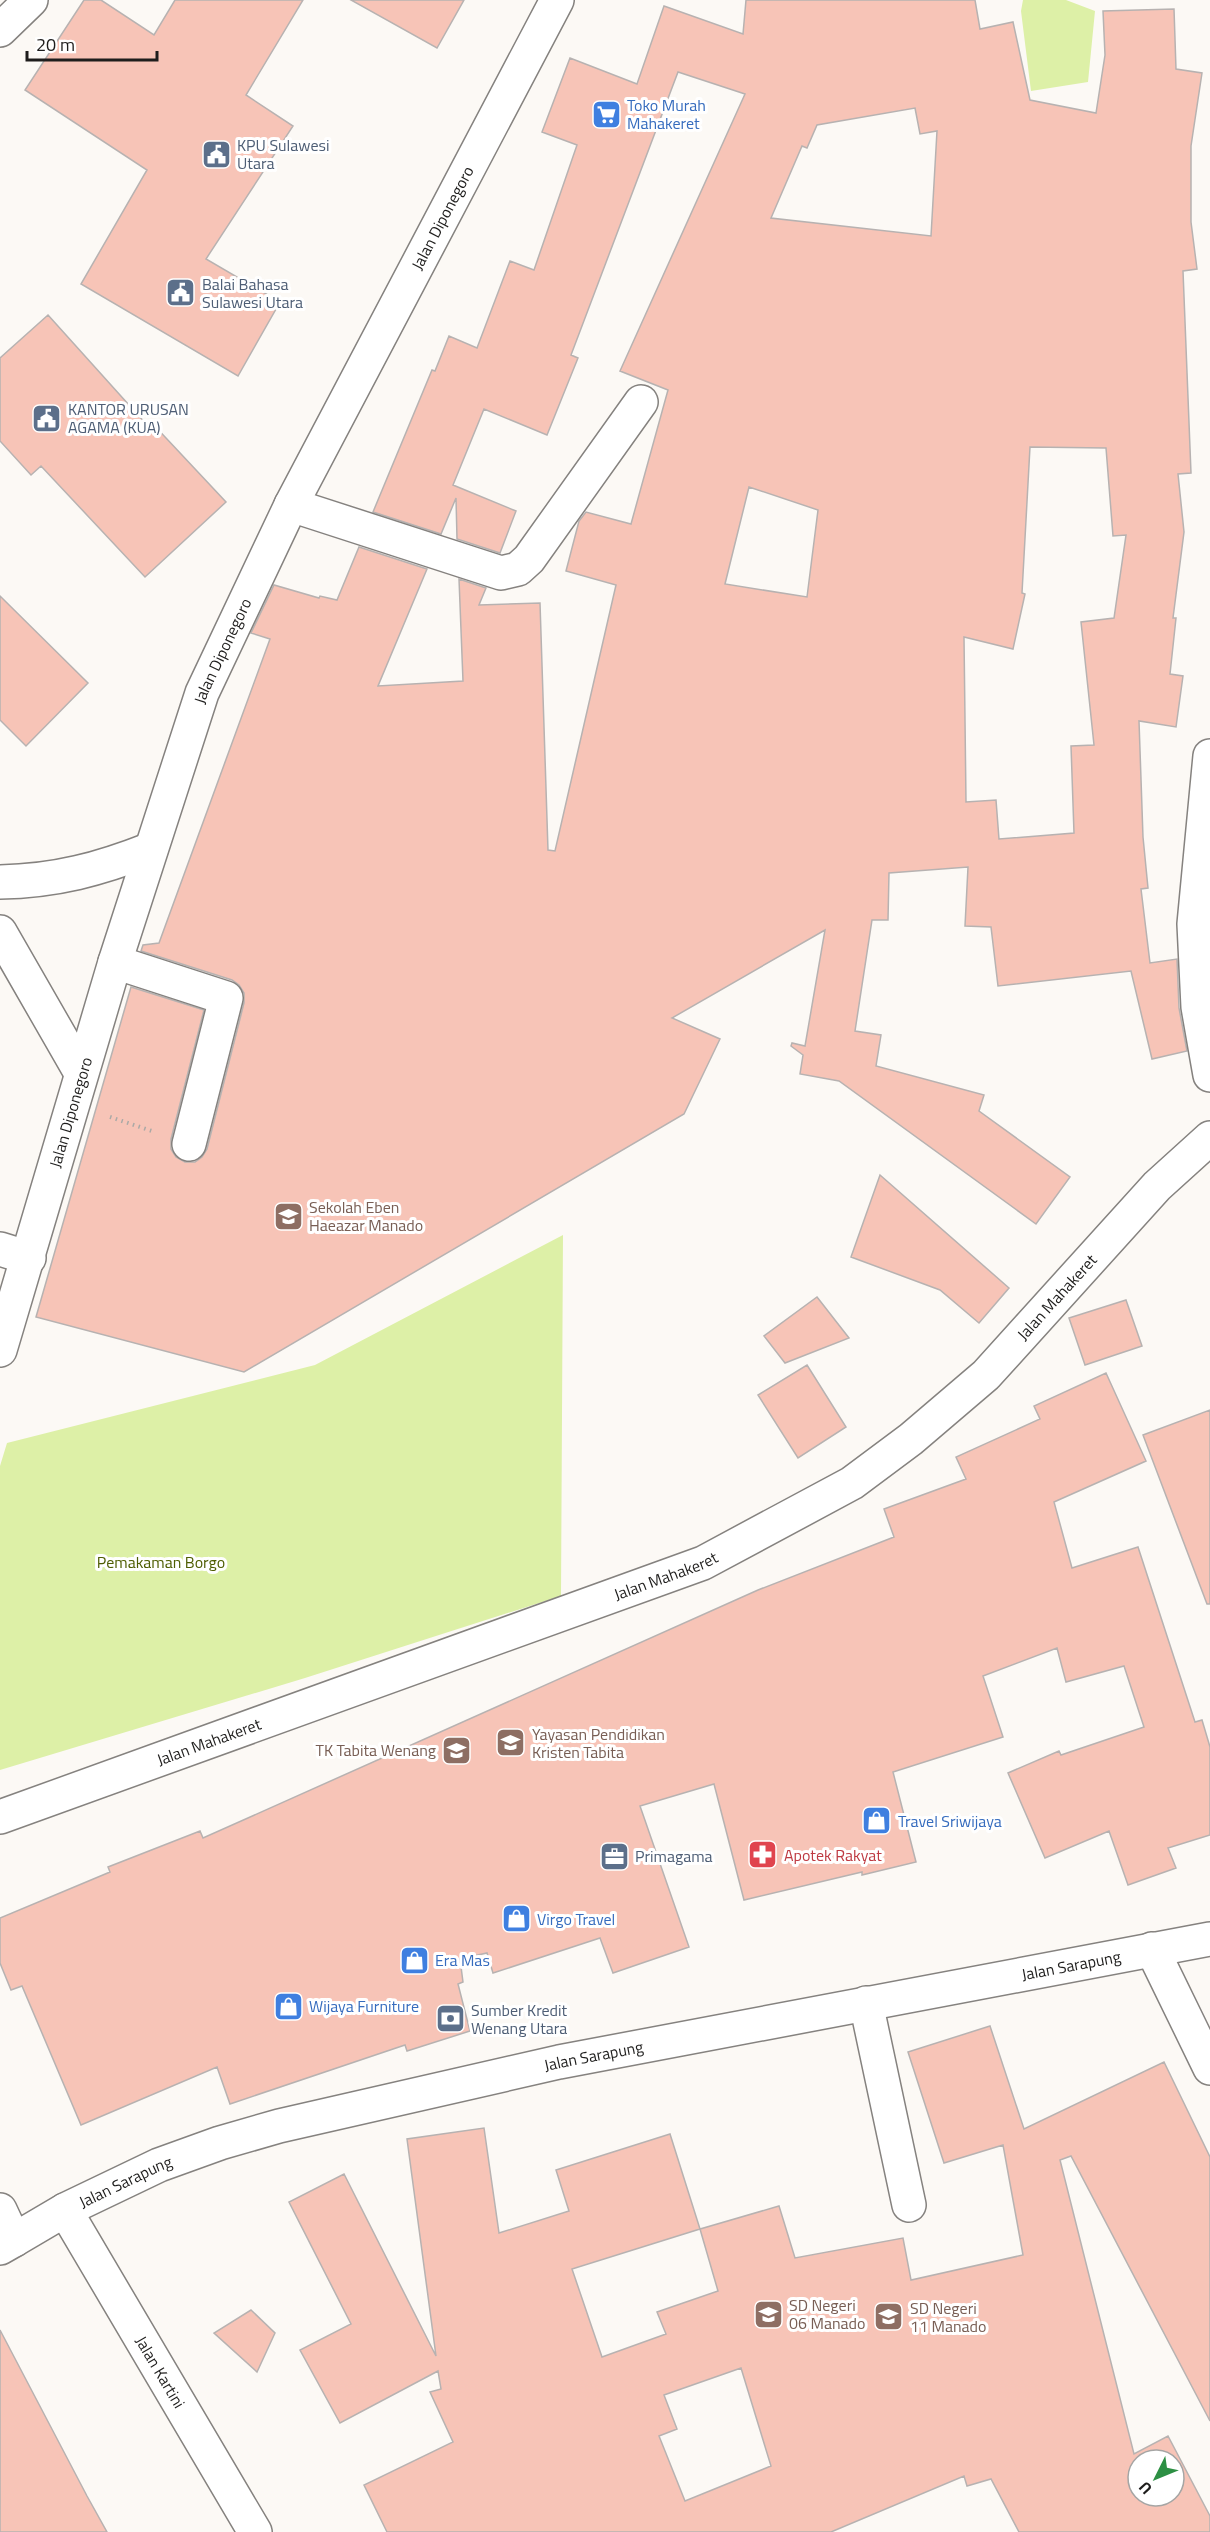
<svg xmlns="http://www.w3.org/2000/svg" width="1210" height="2532" font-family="'Titillium Web',sans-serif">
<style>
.green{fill:#ddf0a7}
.building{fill:#f7c4b7;stroke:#b7b2b1;stroke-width:1.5;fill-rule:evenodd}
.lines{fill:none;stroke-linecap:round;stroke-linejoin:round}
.minor-casing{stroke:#85827f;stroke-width:36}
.major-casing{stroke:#85827f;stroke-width:36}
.path{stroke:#aba9a6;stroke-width:4;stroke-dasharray:1.5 4.5;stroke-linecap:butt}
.minor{stroke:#fff;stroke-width:33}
.major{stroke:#fff;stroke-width:33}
.labels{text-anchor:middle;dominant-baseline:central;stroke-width:6;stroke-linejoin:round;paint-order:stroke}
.shop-label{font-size:16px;fill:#366cbe;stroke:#fff;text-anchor:start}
.service-label{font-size:16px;fill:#4e5e75;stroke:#fff;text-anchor:start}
.street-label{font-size:16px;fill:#1e1d1c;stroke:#fff}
.education-label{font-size:16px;fill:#785e54;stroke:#fff;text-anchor:start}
.park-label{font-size:16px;fill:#4e5d02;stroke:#fff}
.health-label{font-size:16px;fill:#be3a42;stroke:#fff;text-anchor:start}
</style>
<rect width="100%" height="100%" fill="#fcf9f5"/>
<path class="green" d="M 1023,0 L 1066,0 L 1095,11 L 1088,82 L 1031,91 L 1021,11 Z
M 563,1235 L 561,1596 L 305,1678 L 0,1770 L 0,1466 L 7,1443 L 315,1365 Z"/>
<path class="building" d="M 84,0 L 101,0 L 154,35 L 175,0 L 303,0 L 246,95 L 293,126 L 206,259 L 280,302 L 238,376 L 81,284 L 147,170 L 25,90 Z
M 351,0 L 464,0 L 437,48 Z
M 746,0 L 975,0 L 980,29 L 1013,22 L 1030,100 L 1096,113 L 1105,55 L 1103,11 L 1174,9 L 1176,69 L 1202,73 L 1191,146 L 1191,222 L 1197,269 L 1183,271 L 1191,473 L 1178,474 L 1184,532 L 1173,618 L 1176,618 L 1170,674 L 1183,676 L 1176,727 L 1139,721 L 1143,837 L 1148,888 L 1141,889 L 1150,963 L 1177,959 L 1179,1008 L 1187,1051 L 1152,1059 L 1131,971 L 998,986 L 991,927 L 965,926 L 968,867 L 889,873 L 888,920 L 872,920 L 855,1031 L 881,1035 L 876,1066 L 984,1095 L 979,1111 L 1070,1177 L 1036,1224 L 839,1081 L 800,1074 L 803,1055 L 791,1046 L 792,1043 L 805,1046 L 825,930 L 672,1018 L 720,1039 L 684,1114 L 244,1372 L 36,1317 L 131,987 L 204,1010 L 171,1139 L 171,1149 L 176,1157 L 185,1162 L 195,1162 L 202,1157 L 207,1149 L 244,1003 L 244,993 L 239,985 L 232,980 L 141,951 L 143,945 L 159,943 L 270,639 L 251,633 L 274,585 L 319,598 L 320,596 L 337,600 L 359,547 L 427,569 L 378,686 L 463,681 L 459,579 L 486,588 L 479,605 L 540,603 L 548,850 L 555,851 L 616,585 L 566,571 L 579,521 L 586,512 L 631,524 L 668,390 L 620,371 L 745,94 L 678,72 L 571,355 L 578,358 L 547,435 L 484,409 L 453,485 L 516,511 L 500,553 L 457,539 L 456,498 L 441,534 L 373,512 L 432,370 L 435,371 L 449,336 L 477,348 L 510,261 L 534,270 L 577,145 L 542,132 L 570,58 L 637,84 L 664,6 L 743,34 ZM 915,108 L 920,134 L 937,131 L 931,236 L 771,218 L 802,146 L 807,148 L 817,125 ZM 1030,447 L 1106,448 L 1113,536 L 1126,535 L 1114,618 L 1081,622 L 1094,745 L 1071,746 L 1074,833 L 999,839 L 996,800 L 966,802 L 964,637 L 1013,649 L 1025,594 L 1022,593 ZM 749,487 L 818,510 L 807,597 L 725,584 Z
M 48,315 L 147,425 L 151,422 L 226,502 L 145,577 L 41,466 L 31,475 L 0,441 L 0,358 Z
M 0,596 L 88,683 L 26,746 L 0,720 Z
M 880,1175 L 1009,1288 L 979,1323 L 940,1290 L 851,1257 Z
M 817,1297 L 849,1338 L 785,1363 L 764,1336 Z
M 1126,1300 L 1142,1346 L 1085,1365 L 1069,1318 Z
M 807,1365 L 846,1427 L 798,1458 L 758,1395 Z
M 1106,1373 L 1146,1461 L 1054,1502 L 1072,1568 L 1138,1547 L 1195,1722 L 1202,1720 L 1210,1747 L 1210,1835 L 1168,1848 L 1176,1868 L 1128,1885 L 1109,1831 L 1045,1858 L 1008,1773 L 1059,1751 L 1061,1755 L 1144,1727 L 1124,1666 L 1066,1682 L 1057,1648 L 983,1676 L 1003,1737 L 893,1772 L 916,1862 L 862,1875 L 862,1872 L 744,1900 L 714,1784 L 640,1806 L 689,1947 L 613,1973 L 600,1938 L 493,1973 L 487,1953 L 460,1959 L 463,1982 L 458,1984 L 470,2031 L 407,2051 L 405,2045 L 230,2104 L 217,2067 L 81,2125 L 22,1986 L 11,1990 L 0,1963 L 0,1918 L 110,1872 L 108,1867 L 200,1831 L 203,1838 L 758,1590 L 894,1537 L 884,1509 L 966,1479 L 956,1457 L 1040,1419 L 1034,1406 Z
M 1210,1410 L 1210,1604 L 1207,1604 L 1143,1435 Z
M 990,2026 L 1024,2129 L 1164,2062 L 1210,2157 L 1210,2421 L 1071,2156 L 1060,2160 L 1134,2454 L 1168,2436 L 1210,2516 L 1210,2532 L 1019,2532 L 991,2479 L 967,2486 L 964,2476 L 831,2532 L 387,2532 L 364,2485 L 453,2442 L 430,2392 L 441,2389 L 438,2371 L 340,2423 L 300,2350 L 351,2324 L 289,2202 L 344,2174 L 436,2356 L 407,2139 L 484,2128 L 499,2233 L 569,2211 L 556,2170 L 670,2134 L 700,2229 L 779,2206 L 795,2258 L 903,2238 L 911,2280 L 1023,2255 L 1003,2145 L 944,2163 L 908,2052 ZM 700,2229 L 718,2291 L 657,2312 L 666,2334 L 602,2357 L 572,2269 ZM 741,2368 L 771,2466 L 685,2501 L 659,2436 L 677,2429 L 664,2395 ZM 1138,2460 L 1174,2460 L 1174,2496 L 1138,2496 Z
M 251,2310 L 275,2333 L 257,2372 L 214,2333 Z
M 0,2330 L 87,2496 L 107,2532 L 0,2532 Z"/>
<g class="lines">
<defs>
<g id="minor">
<path d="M 0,30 L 31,0"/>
<path d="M 291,505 L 501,573 L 518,569 L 529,559 L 641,402"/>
<path d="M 1210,756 L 1194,924 L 1198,1007 L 1210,1075"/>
<path d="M 0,882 C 56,881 100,869 151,849"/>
<path d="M 0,932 L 81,1073"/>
<path d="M 115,962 L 226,998 L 189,1144"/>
<path d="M 0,1249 L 29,1258"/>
<path id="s1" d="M 0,1817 L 703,1563 L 852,1483 L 911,1439 L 986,1375 L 1157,1186 L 1210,1138"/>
<path d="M 1152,1949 L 1210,2068"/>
<path d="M 866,2003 L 909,2205"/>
<path id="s2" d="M 65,2210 L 255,2532"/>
<path id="s3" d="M 14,2240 L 65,2210 L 159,2165 L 220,2143 L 279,2126 L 559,2062 L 1210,1939"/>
</g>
<g id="major">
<path id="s4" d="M 0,1350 L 115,962 L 202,693 L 291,505 L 557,0"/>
<path d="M 0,2210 L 14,2240 L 0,2248"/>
</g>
</defs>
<use href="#minor" class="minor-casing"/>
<use href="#major" class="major-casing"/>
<path class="path" d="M 110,1117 L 152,1131"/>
<use href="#minor" class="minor"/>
<use href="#major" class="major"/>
</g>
<defs>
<symbol id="supermarket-square" viewBox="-11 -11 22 22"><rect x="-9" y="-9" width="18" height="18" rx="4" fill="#3f7fe0" stroke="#fff"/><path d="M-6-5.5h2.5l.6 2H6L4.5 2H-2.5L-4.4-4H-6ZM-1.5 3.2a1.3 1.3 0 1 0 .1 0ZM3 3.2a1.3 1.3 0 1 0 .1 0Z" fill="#fff"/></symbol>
<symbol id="civic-square" viewBox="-11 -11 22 22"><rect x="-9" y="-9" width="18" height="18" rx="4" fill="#5c6f8a" stroke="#fff"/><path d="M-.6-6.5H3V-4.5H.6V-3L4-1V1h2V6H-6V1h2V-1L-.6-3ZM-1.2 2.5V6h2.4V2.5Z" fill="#fff"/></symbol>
<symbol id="school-square" viewBox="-11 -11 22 22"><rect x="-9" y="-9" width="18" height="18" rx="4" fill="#8d6e63" stroke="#fff"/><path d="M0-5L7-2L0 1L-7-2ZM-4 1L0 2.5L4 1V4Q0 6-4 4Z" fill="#fff"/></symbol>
<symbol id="shop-square" viewBox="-11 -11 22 22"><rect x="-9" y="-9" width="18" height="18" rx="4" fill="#3f7fe0" stroke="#fff"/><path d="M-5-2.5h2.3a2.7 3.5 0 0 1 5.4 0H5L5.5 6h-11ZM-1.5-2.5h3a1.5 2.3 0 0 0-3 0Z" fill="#fff"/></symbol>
<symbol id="pharmacy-square" viewBox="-11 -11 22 22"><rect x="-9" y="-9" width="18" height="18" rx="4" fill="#e0444e" stroke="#fff"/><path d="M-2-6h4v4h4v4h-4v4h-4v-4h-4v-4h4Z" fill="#fff"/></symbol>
<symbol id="office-square" viewBox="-11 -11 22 22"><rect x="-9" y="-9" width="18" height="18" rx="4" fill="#5c6f8a" stroke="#fff"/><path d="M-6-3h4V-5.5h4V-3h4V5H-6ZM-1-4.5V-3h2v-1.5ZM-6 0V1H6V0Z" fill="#fff"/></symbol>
<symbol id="bank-square" viewBox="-11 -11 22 22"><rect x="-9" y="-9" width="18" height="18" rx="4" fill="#5c6f8a" stroke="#fff"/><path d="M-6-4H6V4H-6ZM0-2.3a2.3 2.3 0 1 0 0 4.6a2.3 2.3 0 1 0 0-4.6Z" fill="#fff"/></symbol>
</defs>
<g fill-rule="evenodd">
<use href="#supermarket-square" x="590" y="98" width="33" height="33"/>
<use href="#civic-square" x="200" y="138" width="33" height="33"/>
<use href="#civic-square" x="164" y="276" width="33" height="33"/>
<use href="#civic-square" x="30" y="402" width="33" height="33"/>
<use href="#school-square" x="272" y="1200" width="33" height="33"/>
<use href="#school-square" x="494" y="1726" width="33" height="33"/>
<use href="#school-square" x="440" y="1734" width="33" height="33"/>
<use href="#shop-square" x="860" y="1804" width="33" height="33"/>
<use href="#pharmacy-square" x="746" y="1838" width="33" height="33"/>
<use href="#office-square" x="598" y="1840" width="33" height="33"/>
<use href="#shop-square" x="500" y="1902" width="33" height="33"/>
<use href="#shop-square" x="398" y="1944" width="33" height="33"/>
<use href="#shop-square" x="272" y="1990" width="33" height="33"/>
<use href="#bank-square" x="434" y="2002" width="33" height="33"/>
<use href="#school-square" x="752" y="2298" width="33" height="33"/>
<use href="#school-square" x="872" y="2300" width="33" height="33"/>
</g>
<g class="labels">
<g class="shop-label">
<text x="627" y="105">Toko Murah<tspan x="627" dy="18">Mahakeret</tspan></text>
<text x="898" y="1821">Travel Sriwijaya</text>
<text x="537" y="1919">Virgo Travel</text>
<text x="435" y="1960">Era Mas</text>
<text x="309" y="2006">Wijaya Furniture</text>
</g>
<g class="service-label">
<text x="237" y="145">KPU Sulawesi<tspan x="237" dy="18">Utara</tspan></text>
<text x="202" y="284">Balai Bahasa<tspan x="202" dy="18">Sulawesi Utara</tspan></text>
<text x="68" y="409">KANTOR URUSAN<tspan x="68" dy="18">AGAMA (KUA)</tspan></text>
<text x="635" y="1856">Primagama</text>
<text x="471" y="2010">Sumber Kredit<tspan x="471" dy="18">Wenang Utara</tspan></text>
</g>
<g class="street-label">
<text stroke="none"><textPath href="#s4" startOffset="1220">Jalan Diponegoro</textPath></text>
<text stroke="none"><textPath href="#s4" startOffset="734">Jalan Diponegoro</textPath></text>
<text stroke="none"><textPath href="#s4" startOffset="248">Jalan Diponegoro</textPath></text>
<text stroke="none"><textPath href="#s1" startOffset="1194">Jalan Mahakeret</textPath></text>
<text stroke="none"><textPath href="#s1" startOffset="708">Jalan Mahakeret</textPath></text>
<text stroke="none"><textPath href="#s1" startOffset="222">Jalan Mahakeret</textPath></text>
<text stroke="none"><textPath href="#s3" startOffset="1098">Jalan Sarapung</textPath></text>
<text stroke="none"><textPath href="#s3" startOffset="612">Jalan Sarapung</textPath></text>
<text stroke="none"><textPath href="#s3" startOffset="126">Jalan Sarapung</textPath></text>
<text stroke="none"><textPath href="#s2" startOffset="188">Jalan Kartini</textPath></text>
</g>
<g class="education-label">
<text x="309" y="1207">Sekolah Eben<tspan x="309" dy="18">Haeazar Manado</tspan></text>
<text x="532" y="1734">Yayasan Pendidikan<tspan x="532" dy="18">Kristen Tabita</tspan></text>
<text x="436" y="1750" text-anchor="end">TK Tabita Wenang</text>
<text x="789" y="2305">SD Negeri<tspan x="789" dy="18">06 Manado</tspan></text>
<text x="910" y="2308">SD Negeri<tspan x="910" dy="18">11 Manado</tspan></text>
</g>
<g class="park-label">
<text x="161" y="1562">Pemakaman Borgo</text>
</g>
<g class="health-label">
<text x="784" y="1855">Apotek Rakyat</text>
</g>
</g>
<g transform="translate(1156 2478) rotate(227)"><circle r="28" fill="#ffffff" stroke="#a5a5a4" stroke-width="1.5"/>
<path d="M0-4.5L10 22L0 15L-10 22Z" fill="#2d9044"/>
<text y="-9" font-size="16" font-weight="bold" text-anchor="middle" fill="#1e1d1c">U</text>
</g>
<path d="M27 51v9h130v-9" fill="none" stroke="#1e1d1c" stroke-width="3"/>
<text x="36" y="51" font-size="18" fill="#1e1d1c" stroke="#ffffff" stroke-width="4.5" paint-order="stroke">20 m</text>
</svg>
